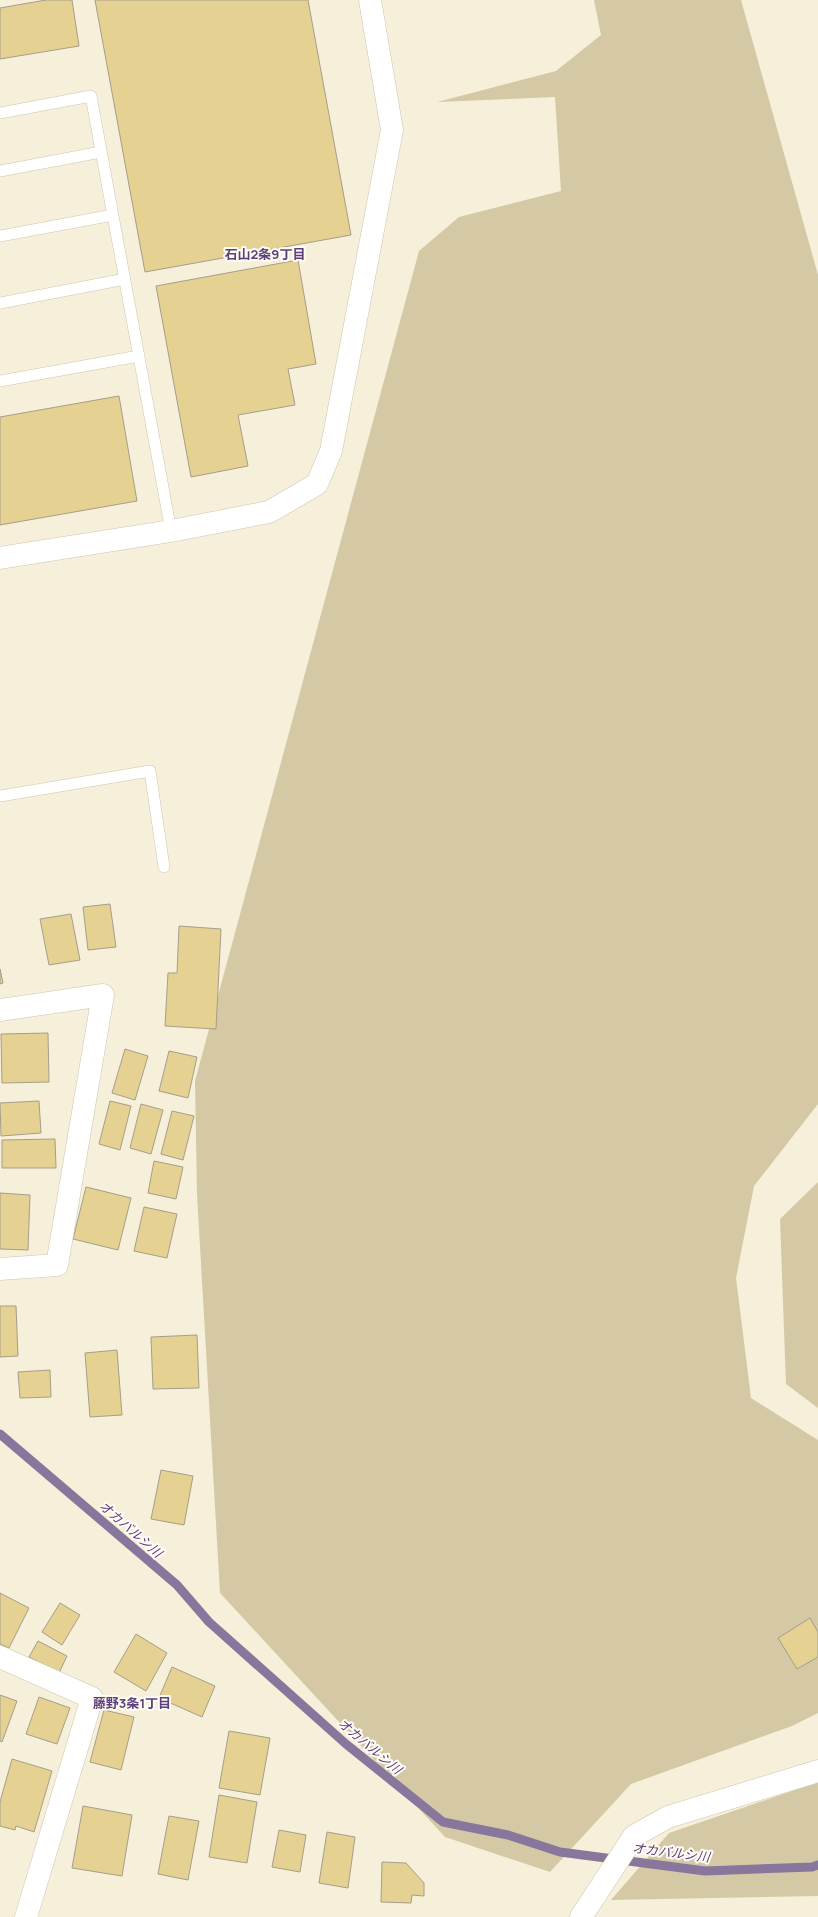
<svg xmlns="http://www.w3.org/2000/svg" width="818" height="1917" font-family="Manrope,'Noto Sans JP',sans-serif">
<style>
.green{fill:#d4c9a4}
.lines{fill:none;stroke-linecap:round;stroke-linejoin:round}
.stream{stroke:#88769c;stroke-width:9}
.building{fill:#e5d192;stroke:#a59e8a}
.lane-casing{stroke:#ccc5b0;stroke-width:12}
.street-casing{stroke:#ccc5b0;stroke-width:23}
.lane{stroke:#fff;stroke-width:11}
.street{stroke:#fff;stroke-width:22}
.labels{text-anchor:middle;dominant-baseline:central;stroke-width:4;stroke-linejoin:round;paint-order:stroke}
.neighbourhood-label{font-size:13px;font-weight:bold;fill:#5c407c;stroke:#fffcf4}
.water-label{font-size:13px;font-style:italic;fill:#5a3a7f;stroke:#fffcf4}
</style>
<rect width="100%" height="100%" fill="#f6efd9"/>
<path class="green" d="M 594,0 L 741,0 L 818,275 L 818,1104 L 754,1186 L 736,1278 L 751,1398 L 818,1440 L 818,1713 L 792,1726 L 631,1784 L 550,1872 L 445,1837 L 220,1593 L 197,1194 L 195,1081 L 419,251 L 459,217 L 561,191 L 555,97 L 437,102 L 556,71 L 601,35 Z
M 818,1182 L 818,1408 L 786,1384 L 780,1219 Z
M 818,1782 L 818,1896 L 611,1900 L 669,1833 Z"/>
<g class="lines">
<path class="stream" d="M 0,1434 L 177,1585 L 209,1622 L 346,1744 L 443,1822 L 508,1835 L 560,1852 L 705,1871 L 812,1867 L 818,1865"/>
</g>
<path class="building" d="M 46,0 L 72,0 L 79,46 L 0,59 L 0,8 Z
M 95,0 L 308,0 L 351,235 L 145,272 Z
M 298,260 L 316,364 L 288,369 L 295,405 L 238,415 L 248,466 L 191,477 L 156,286 Z
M 119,396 L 137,501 L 0,525 L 0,417 Z
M 110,904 L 116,947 L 88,950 L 83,907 Z
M 71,914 L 80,960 L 49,965 L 40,919 Z
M 179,926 L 221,929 L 216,1029 L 165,1026 L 168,973 L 177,973 Z
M 0,969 L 3,983 L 0,984 Z
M 48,1033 L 49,1082 L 2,1083 L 1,1034 Z
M 125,1049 L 148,1056 L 135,1100 L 112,1093 Z
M 169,1051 L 197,1057 L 188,1098 L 159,1091 Z
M 39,1101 L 41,1133 L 1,1136 L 0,1103 Z
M 110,1101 L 131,1106 L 120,1150 L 99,1144 Z
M 141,1104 L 163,1110 L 151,1154 L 130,1148 Z
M 172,1111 L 194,1116 L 183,1160 L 161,1154 Z
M 55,1139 L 56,1168 L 2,1168 L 2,1140 Z
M 154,1161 L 183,1167 L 176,1199 L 148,1193 Z
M 86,1187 L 131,1198 L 118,1250 L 73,1239 Z
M 0,1193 L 30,1195 L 28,1250 L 0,1249 Z
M 144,1207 L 177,1214 L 167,1258 L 134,1251 Z
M 0,1306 L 16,1306 L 18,1356 L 0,1357 Z
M 197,1335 L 199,1388 L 153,1389 L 151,1337 Z
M 117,1350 L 122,1415 L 90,1417 L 85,1353 Z
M 50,1370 L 51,1397 L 20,1398 L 18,1372 Z
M 161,1470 L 193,1476 L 184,1525 L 151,1519 Z
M 0,1593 L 29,1608 L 9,1648 L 0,1644 Z
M 60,1603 L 80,1615 L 62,1645 L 42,1632 Z
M 810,1618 L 818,1632 L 818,1657 L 797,1669 L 778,1638 Z
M 136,1634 L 167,1653 L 146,1691 L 114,1672 Z
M 38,1641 L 67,1656 L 59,1673 L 29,1657 Z
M 172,1667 L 215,1686 L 202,1717 L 159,1698 Z
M 0,1695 L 17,1701 L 2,1742 L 0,1741 Z
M 39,1697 L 70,1708 L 57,1744 L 26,1734 Z
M 104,1710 L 134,1717 L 121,1770 L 90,1762 Z
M 229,1731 L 270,1738 L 260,1795 L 219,1788 Z
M 12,1759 L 52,1771 L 34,1832 L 16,1826 L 15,1830 L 0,1826 L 0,1802 Z
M 219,1795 L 257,1802 L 247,1863 L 209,1857 Z
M 83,1806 L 132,1815 L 122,1876 L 72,1868 Z
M 169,1816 L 199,1821 L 188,1880 L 158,1874 Z
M 279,1830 L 306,1835 L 300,1872 L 272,1867 Z
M 327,1832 L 355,1837 L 348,1888 L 319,1883 Z
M 382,1862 L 406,1863 L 424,1883 L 424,1896 L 412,1895 L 411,1903 L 381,1902 Z"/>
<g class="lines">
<defs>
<path id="lane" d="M 0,113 L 91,96 L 171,531
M 0,171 L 101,152
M 0,236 L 113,215
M 0,303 L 125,279
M 0,381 L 139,356
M 0,796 L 150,771 L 164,867"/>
<path id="street" d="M 0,558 L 171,531 L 269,512 L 317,484 L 331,451 L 392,130 L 370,0
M 0,1010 L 103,995 L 57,1265 L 0,1269
M 0,1657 L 92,1698 L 26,1917
M 581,1917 L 634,1836 L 668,1817 L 818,1771"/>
</defs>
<use href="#lane" class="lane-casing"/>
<use href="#street" class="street-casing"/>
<use href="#lane" class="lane"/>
<use href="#street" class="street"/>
</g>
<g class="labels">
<g class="neighbourhood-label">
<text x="265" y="254">石山2条9丁目</text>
<text x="132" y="1703">藤野3条1丁目</text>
</g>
<g class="water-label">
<text transform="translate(131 1529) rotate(41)">オカバルシ川</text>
<text transform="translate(370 1746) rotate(40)">オカバルシ川</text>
<text transform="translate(671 1852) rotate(7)">オカバルシ川</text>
</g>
</g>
</svg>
